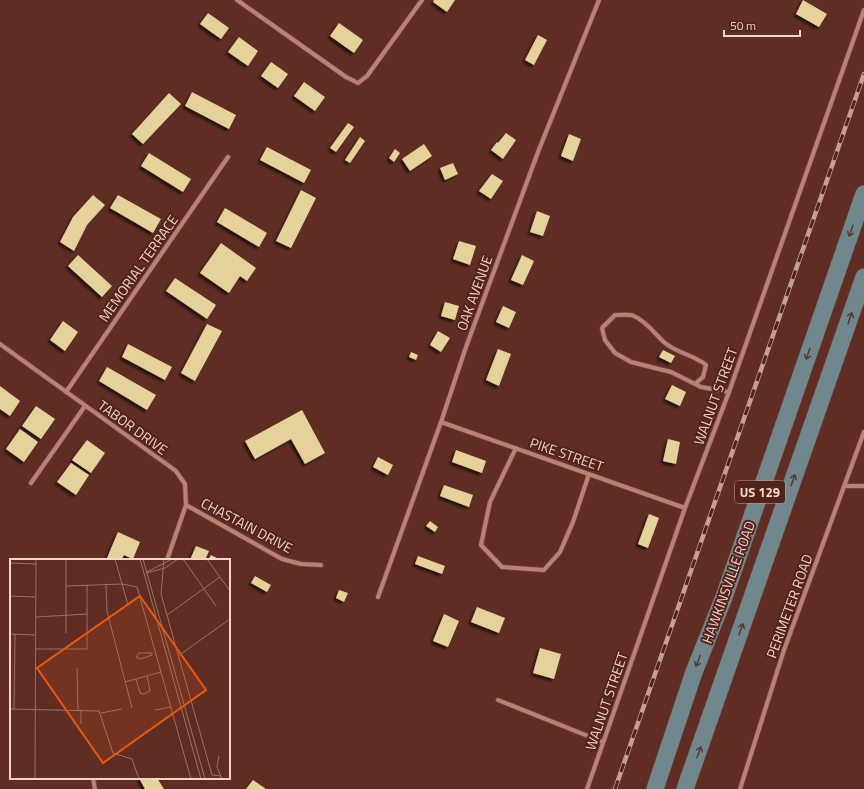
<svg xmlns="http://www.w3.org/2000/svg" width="864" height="789" font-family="'Titillium Web',sans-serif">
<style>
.building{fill:#e5d29a;filter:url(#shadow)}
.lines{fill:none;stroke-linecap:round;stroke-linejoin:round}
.minor-casing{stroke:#744941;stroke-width:5.5}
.primary-casing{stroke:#744941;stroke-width:18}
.minor{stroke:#bc8176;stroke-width:4}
.primary{stroke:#70888d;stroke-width:17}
.rail-casing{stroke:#c59f98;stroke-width:4.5}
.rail{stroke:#53231a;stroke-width:3;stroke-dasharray:9;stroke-linecap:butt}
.oneway{stroke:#5a3c37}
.labels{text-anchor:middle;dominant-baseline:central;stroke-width:4;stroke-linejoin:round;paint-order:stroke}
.shield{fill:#53231a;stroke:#c49f97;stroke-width:1}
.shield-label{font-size:13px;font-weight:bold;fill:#f4d4cd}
.street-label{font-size:14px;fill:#f4d4cd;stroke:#53231a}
.inset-road{fill:none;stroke:#9b7068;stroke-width:1}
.view{fill:#e8590c;fill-opacity:0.15;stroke:#e8590c;stroke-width:2}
.inset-edge{fill:none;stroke:#f4d4cd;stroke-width:2}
</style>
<defs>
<filter id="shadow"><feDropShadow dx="-2.5" dy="2.5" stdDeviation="1" flood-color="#0009"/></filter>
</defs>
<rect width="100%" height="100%" fill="#5f2d24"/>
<path class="building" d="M 434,0 L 455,0 L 447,12 L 433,2 Z
M 803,0 L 827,14 L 819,27 L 796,14 Z
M 208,13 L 229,28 L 221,39 L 200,24 Z
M 339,23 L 363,40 L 354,53 L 330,36 Z
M 538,35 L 547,40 L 534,65 L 525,60 Z
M 239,37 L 258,51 L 248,66 L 228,52 Z
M 271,62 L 288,74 L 278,88 L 261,76 Z
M 304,82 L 325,97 L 315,111 L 294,96 Z
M 192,92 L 236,115 L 229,129 L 185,106 Z
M 169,93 L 181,104 L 143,144 L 132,134 Z
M 348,123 L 354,127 L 336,152 L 330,148 Z
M 506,133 L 516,140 L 503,159 L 491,150 L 497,142 L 498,143 Z
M 569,134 L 581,139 L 573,161 L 561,156 Z
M 360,137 L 365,141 L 350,163 L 345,160 Z
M 424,144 L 432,156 L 410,171 L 402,159 Z
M 267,147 L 311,170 L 304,183 L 260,160 Z
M 395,149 L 400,153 L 394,162 L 389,158 Z
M 149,153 L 191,179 L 183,192 L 141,166 Z
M 453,163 L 458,174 L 445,180 L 440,168 Z
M 492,174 L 503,181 L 491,199 L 479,191 Z
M 301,190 L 316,198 L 291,248 L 276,241 Z
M 93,195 L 105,205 L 87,225 L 74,251 L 60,242 L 73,217 Z
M 118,195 L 161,219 L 153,233 L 110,208 Z
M 225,208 L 267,233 L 259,247 L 217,222 Z
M 537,211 L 550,216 L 543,236 L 530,232 Z
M 459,241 L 476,246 L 470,265 L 453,259 Z
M 221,243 L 256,268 L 247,281 L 240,276 L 229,293 L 200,273 Z
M 78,255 L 112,286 L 102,297 L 68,266 Z
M 522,255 L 534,261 L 523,285 L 511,280 Z
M 175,278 L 216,305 L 207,319 L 166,291 Z
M 445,302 L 459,306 L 455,320 L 441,316 Z
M 503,306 L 516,312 L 509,328 L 496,322 Z
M 63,321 L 78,332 L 65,351 L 50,340 Z
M 207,324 L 222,331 L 195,381 L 181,373 Z
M 438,331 L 450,338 L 441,352 L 430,345 Z
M 128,344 L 172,367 L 165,380 L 122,357 Z
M 498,349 L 511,354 L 499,386 L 486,380 Z
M 663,350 L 675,356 L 671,363 L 659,357 Z
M 411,352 L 418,355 L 416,360 L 409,357 Z
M 107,367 L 156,395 L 147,410 L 99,381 Z
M 672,385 L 686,392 L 680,406 L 665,399 Z
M 0,386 L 20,401 L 10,416 L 0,409 Z
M 36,406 L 55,419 L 41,439 L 22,426 Z
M 302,410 L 325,453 L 305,464 L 291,439 L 255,459 L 245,441 Z
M 20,429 L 38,442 L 24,462 L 6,449 Z
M 668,439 L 680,442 L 676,464 L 663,461 Z
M 87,440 L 105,453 L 91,473 L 72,460 Z
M 456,450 L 486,461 L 482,473 L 452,462 Z
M 378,457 L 393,465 L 388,475 L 373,467 Z
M 71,463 L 89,475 L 76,495 L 57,482 Z
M 444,485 L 473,495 L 469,507 L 440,496 Z
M 649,514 L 659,518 L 648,548 L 638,544 Z
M 430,521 L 438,527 L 435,532 L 426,526 Z
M 118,532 L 140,542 L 133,559 L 124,555 L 121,560 L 112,560 L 107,558 Z
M 196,546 L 209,551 L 205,560 L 190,560 Z
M 211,555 L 221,560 L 208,560 Z
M 418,556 L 445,566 L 442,574 L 415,564 Z
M 255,576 L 271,585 L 267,592 L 251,583 Z
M 339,590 L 348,593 L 344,602 L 336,598 Z
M 477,607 L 505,618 L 499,633 L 471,622 Z
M 444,614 L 459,621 L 448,647 L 433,641 Z
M 540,648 L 561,654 L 554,679 L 533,673 Z
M 139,778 L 157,778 L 164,789 L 145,789 Z
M 253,780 L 266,789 L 246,789 Z"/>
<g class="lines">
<defs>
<path id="minor" d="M 237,0 L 346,77 L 358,83 L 367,76 L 422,0
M 615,315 C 621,315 629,314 634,316 C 646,321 655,334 665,343 C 677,353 694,355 706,365 L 703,377 L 695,384 L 671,372 L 631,362 L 615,353 L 605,340 L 602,328 Z
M 0,344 L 176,471 L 185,484 L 186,505 L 167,560
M 695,384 L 701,387 L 729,392
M 66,392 L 228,157
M 441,422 L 685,508
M 516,448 L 490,502 L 481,545 L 502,567 L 544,570 L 560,552 L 573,522 L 589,474
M 31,483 L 85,406
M 844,486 L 864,486
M 186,505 L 282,559 L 301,564 L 321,565
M 378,597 L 441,422 L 466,347 L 538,152 L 599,0
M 498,700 L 603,742
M 93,778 L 95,789
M 587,789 L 685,508 L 729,392 L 864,10
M 740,789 L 784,650 L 864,432"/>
<path id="primary" d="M 655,789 L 694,672 L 724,597 L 864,194
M 685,789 L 864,277"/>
</defs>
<use href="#minor" class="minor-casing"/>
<use href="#primary" class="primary-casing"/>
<use href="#minor" class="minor"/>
<use href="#primary" class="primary"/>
<defs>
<path id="rail" d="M 615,789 L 864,74"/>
</defs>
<use href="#rail" class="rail-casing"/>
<use href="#rail" class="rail"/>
</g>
<defs><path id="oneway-shaft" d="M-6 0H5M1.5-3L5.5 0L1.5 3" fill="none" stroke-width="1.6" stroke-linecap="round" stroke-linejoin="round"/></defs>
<g class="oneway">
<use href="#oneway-shaft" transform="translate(851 231) rotate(109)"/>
<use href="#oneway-shaft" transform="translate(850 318) rotate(-71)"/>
<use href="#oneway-shaft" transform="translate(808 354) rotate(109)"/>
<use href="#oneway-shaft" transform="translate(793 480) rotate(-71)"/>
<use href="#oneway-shaft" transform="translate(741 629) rotate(-71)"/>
<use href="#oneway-shaft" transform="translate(698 661) rotate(112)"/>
<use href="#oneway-shaft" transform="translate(699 752) rotate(-70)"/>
</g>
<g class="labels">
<rect class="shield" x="735" y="481" width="50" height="22" rx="3"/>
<g class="shield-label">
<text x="760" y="492">US 129</text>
</g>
<g class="street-label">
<text transform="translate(138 268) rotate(-55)">MEMORIAL TERRACE</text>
<text transform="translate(474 293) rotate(-70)">OAK AVENUE</text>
<text transform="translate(715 396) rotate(-70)">WALNUT STREET</text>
<text transform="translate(133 427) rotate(36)">TABOR DRIVE</text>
<text transform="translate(567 454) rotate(19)">PIKE STREET</text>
<text transform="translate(247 525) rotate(28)">CHASTAIN DRIVE</text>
<text transform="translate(728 582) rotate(-70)">HAWKINSVILLE ROAD</text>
<text transform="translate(789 606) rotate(-70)">PERIMETER ROAD</text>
<text transform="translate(606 701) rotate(-71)">WALNUT STREET</text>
</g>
</g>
<g transform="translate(10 559)">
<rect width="220" height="220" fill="#5f2d24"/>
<path class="inset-road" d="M 105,0 L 118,46M 130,0 L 191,220M 133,0 L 195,220M 154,0 L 151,35 L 202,216 L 211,217M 173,0 L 206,47M 197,0 L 220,32M 0,4 L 26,5M 137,13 L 162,0M 136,14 L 155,9 L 168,0M 96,25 L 97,52 L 122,149M 56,27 L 112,25 L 127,28 L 181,220M 0,37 L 25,38M 157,56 L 210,18M 26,58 L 77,55M 56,74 L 56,0M 0,75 L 25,76M 26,90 L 77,90 L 77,26M 129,94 L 142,94 L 142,96 L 130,100 L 126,98 ZM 168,97 L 220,60M 67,109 L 68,151M 126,120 L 130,134 L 134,135 L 140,132 L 137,117M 115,123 L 151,113M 0,150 L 89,152 L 103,194 L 122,200 L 129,220M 4,150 L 5,75M 145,151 L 161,148M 91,154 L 112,150M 71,165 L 71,151M 209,197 L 207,208 L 212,220M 25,220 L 26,0"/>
<path class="view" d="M 130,37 L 196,131 L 93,204 L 27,109 Z"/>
<rect width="220" height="220" class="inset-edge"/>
</g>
<path d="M724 30v6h76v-6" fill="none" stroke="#f4d4cd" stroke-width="2"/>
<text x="730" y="30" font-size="12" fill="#f4d4cd" stroke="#53231a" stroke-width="3" paint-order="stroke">50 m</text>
</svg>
